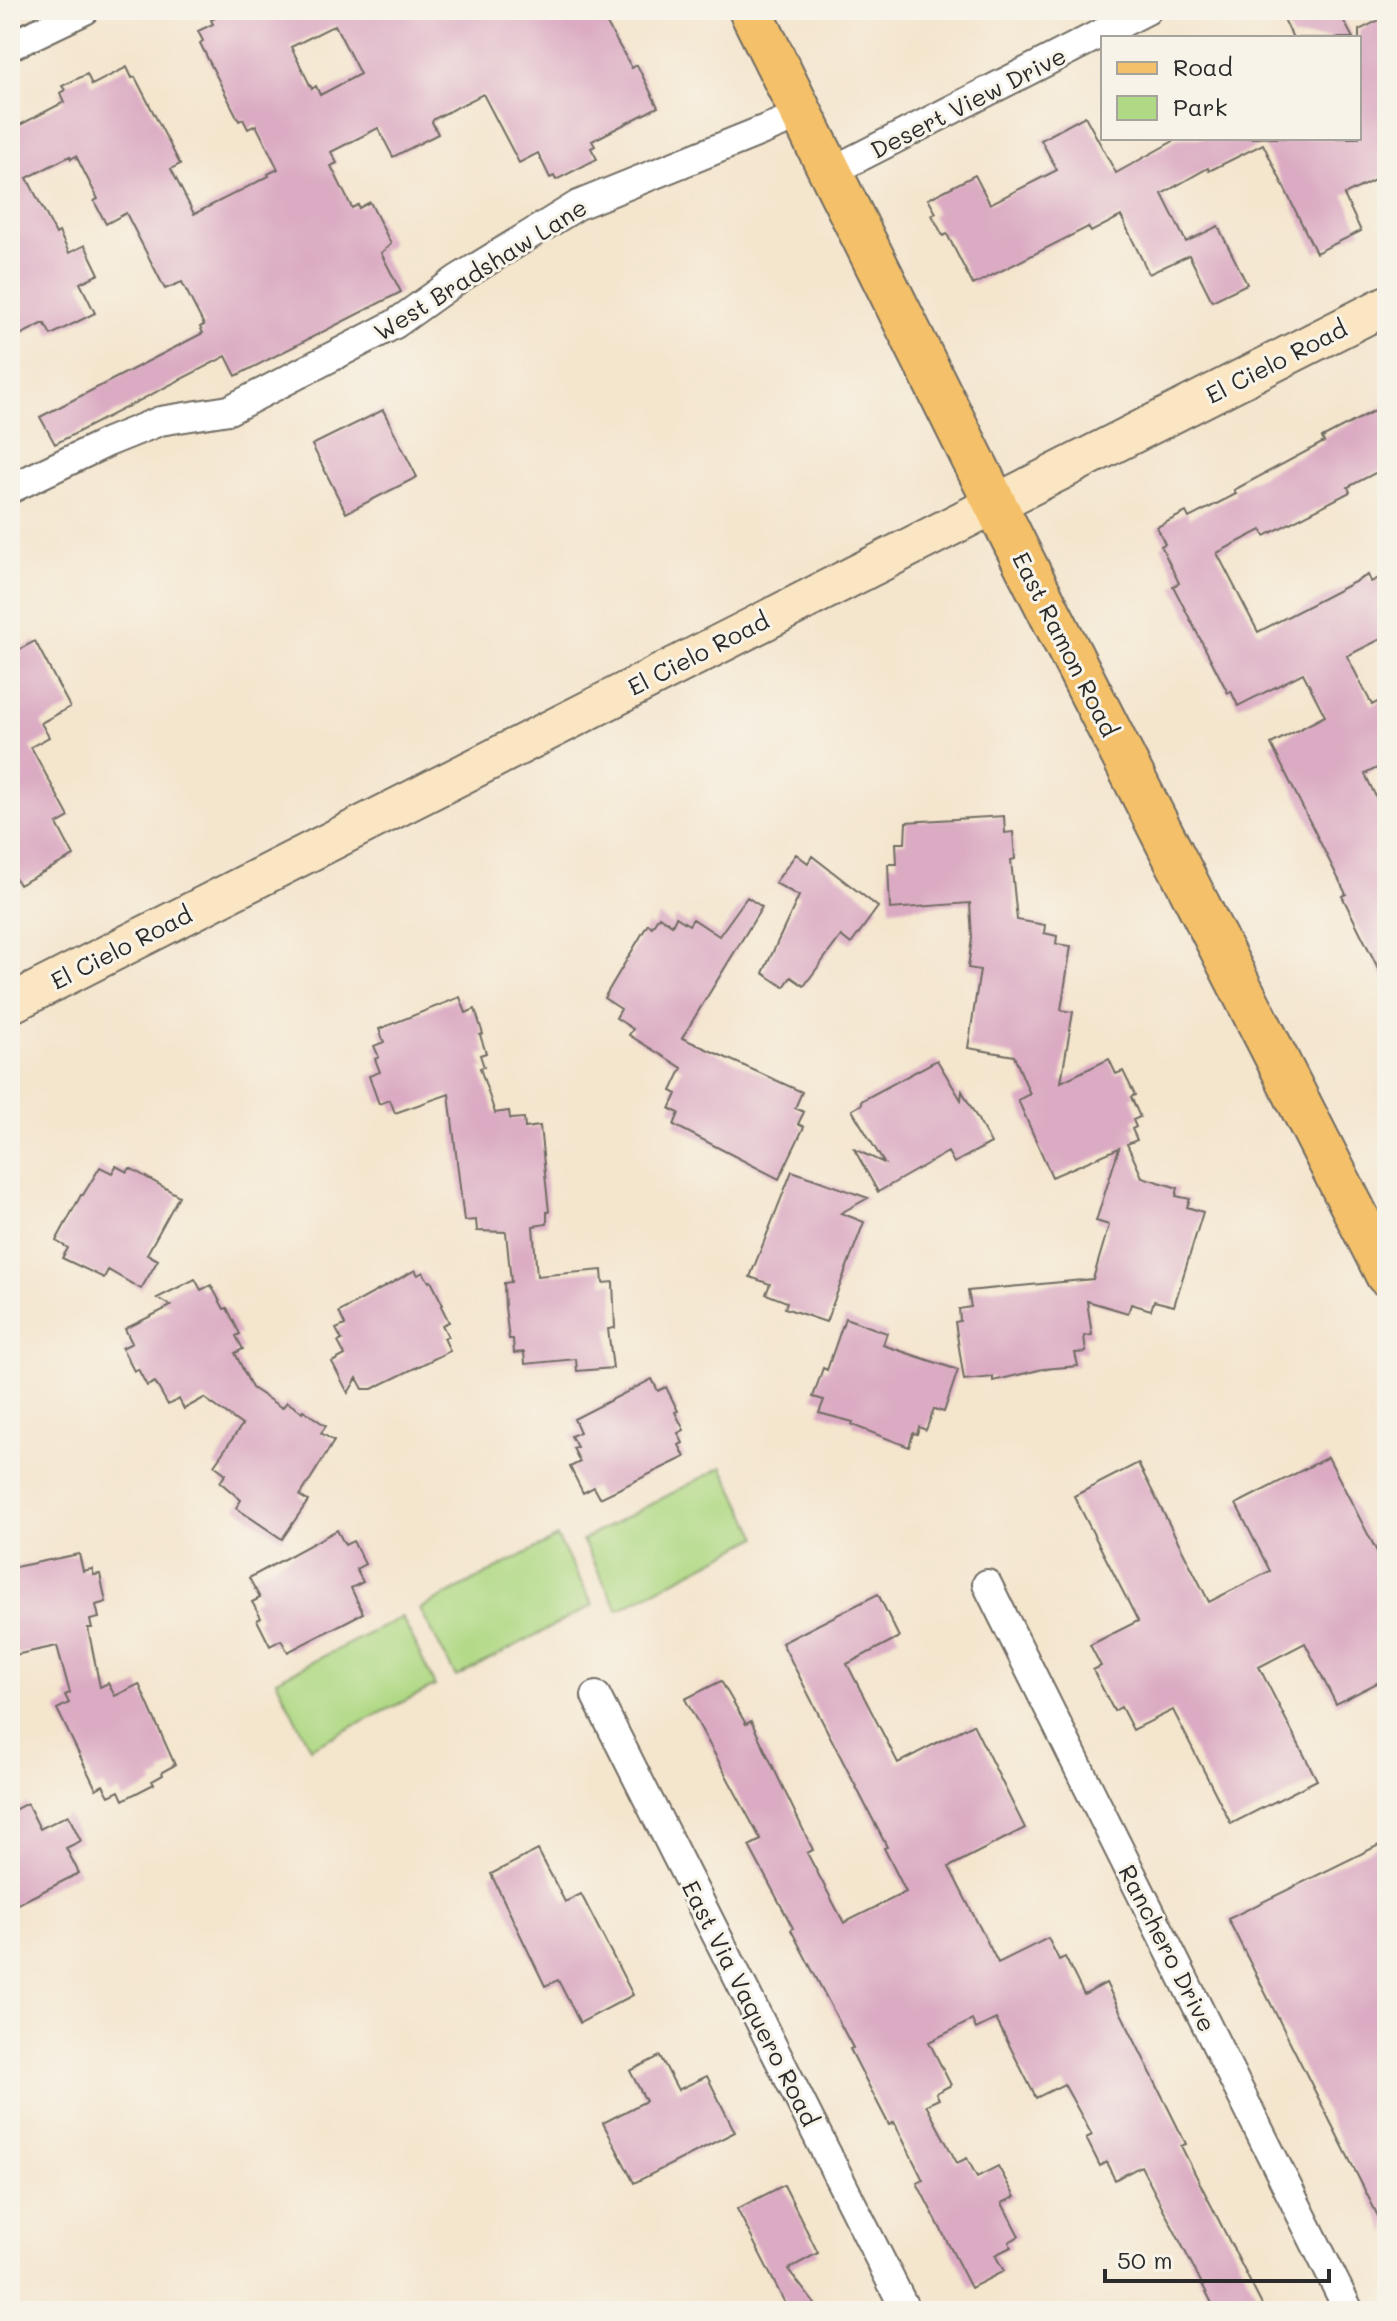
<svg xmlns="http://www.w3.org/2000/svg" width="1397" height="2321" font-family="Mali,sans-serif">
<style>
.green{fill:#b0d985;stroke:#6e8258;stroke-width:2}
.building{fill:#dbabc3;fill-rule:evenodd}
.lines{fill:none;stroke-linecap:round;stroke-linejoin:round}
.street-casing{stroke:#716c64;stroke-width:32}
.secondary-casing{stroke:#716c64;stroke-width:42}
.primary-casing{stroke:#716c64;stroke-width:46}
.street{stroke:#fff;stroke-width:28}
.secondary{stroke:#fbe6c3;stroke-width:38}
.primary{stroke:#f4c16a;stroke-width:42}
.labels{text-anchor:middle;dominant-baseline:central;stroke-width:6;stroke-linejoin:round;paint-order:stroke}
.street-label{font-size:24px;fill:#2b2b2b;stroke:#f7f3e8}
</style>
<rect width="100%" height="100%" fill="#f7f3e8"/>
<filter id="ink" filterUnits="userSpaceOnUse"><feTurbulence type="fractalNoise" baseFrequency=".0125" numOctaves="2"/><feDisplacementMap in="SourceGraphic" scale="16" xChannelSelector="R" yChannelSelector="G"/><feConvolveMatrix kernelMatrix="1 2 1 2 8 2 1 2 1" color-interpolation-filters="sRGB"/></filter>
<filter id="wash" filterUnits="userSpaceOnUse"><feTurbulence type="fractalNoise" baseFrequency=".006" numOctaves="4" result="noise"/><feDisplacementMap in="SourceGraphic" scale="32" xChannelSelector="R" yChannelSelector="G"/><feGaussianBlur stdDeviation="1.8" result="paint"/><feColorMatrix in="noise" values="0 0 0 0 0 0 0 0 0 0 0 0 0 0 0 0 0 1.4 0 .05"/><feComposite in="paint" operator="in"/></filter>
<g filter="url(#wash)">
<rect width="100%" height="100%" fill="#f4e5cd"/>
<path class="green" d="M 722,1467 L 758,1537 L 618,1610 L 582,1540 Z
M 557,1537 L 593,1605 L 456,1677 L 420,1609 Z
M 402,1617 L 435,1686 L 310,1748 L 276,1680 Z"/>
<g id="blocks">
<path class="building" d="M 231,10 L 599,10 L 632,68 L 637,65 L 658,107 L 592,141 L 595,146 L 591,148 L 597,159 L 556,180 L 554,176 L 550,178 L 538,153 L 519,163 L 483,94 L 434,119 L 432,122 L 438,134 L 393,157 L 378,128 L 331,152 L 337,163 L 331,166 L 352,208 L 358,205 L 359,208 L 370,202 L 391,244 L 381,253 L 401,292 L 236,376 L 226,356 L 55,444 L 40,417 L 203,333 L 200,327 L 204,325 L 182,282 L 165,289 L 126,213 L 106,224 L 94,201 L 98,199 L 76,156 L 71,159 L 70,156 L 27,178 L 56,234 L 59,232 L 69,253 L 85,245 L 99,274 L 80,283 L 95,313 L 51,335 L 45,324 L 42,324 L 10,340 L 10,130 L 64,102 L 60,93 L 65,90 L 62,86 L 87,74 L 92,85 L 127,67 L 132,78 L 135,77 L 180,164 L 171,169 L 194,214 L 269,176 L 268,174 L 278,169 L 256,125 L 248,129 L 243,119 L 239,121 L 200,43 L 203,41 L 198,31 L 213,24 L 211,20 ZM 335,25 L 360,74 L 320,95 L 316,86 L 312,89 L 291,47 Z
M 1301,10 L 1338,10 L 1353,38 L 1293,38 L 1284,19 Z
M 1387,16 L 1387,174 L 1344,195 L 1361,231 L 1316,253 L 1263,144 L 1209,171 L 1208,168 L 1162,194 L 1186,242 L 1218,226 L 1247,284 L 1212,301 L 1189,255 L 1149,274 L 1121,216 L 1091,232 L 1088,227 L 973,285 L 947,234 L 943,236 L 932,215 L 936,213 L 928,199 L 975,175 L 990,204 L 1057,170 L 1041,140 L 1085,116 L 1116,173 L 1179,138 L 1359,138 L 1359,30 Z
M 1387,404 L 1387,467 L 1348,487 L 1350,492 L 1265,536 L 1261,530 L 1217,553 L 1258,632 L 1368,575 L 1371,582 L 1387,574 L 1387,636 L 1347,656 L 1372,705 L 1387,697 L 1387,763 L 1365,774 L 1387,820 L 1387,986 L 1342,896 L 1346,894 L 1271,744 L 1325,716 L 1303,673 L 1238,706 L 1231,691 L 1228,693 L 1173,586 L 1179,583 L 1161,546 L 1165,544 L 1157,527 L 1186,512 L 1189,518 L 1236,494 L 1234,490 L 1324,442 L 1322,438 Z
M 383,410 L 417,477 L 346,513 L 312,445 Z
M 35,641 L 70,707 L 41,723 L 49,737 L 31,747 L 69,817 L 57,824 L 74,856 L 19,885 L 10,869 L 10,654 Z
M 1004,816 L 1005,833 L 1013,832 L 1015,859 L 1011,860 L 1017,920 L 1045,925 L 1044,933 L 1057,936 L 1056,944 L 1071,946 L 1061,1010 L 1073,1012 L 1061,1082 L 1109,1059 L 1116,1074 L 1123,1071 L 1135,1095 L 1131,1097 L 1140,1117 L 1133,1120 L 1136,1127 L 1132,1129 L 1137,1140 L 1127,1144 L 1142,1177 L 1178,1188 L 1176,1196 L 1190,1199 L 1187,1207 L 1203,1212 L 1174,1306 L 1154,1301 L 1151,1310 L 1131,1304 L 1128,1313 L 1087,1301 L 1092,1335 L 1084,1336 L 1086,1352 L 1075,1353 L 1078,1366 L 1043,1369 L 993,1381 L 993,1377 L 964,1380 L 955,1322 L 960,1321 L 959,1309 L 971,1307 L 968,1291 L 1093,1279 L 1109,1225 L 1096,1221 L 1119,1148 L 1052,1177 L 1018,1100 L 1030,1094 L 1014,1056 L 968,1048 L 980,970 L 968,968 L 972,938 L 970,903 L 890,909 L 888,864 L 897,864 L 896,843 L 905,843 L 906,822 Z
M 796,854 L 808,863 L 812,856 L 878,907 L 851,944 L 841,936 L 804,986 L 791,977 L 784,987 L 763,973 L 799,896 L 775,883 Z
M 747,897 L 762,907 L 682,1038 L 802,1092 L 795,1108 L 804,1112 L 798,1124 L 804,1127 L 779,1179 L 674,1125 L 679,1113 L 670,1109 L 677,1094 L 671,1091 L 682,1068 L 629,1035 L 633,1029 L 616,1018 L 621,1009 L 604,998 L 648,924 L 652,927 L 659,916 L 672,925 L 676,917 L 689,925 L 693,919 L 719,936 Z
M 460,997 L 466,1013 L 475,1009 L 483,1034 L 480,1035 L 486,1053 L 480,1055 L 484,1067 L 480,1068 L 495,1113 L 509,1111 L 510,1119 L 524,1118 L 525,1128 L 540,1126 L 549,1212 L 547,1212 L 547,1224 L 533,1226 L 537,1276 L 602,1270 L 603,1283 L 613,1282 L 615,1328 L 608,1329 L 613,1368 L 577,1371 L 576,1359 L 525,1364 L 524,1352 L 514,1353 L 513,1339 L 509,1339 L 505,1307 L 504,1283 L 511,1282 L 506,1232 L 477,1231 L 476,1220 L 464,1221 L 449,1094 L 395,1113 L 390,1100 L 379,1104 L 369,1076 L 380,1072 L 375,1059 L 379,1057 L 374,1046 L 384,1042 L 379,1029 Z
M 937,1060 L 961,1100 L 962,1091 L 991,1143 L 954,1163 L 948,1152 L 878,1192 L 854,1149 L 884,1163 L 852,1110 L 862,1104 L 861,1101 Z
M 116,1166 L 127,1172 L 130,1168 L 179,1196 L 147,1254 L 158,1260 L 141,1289 L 108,1270 L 104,1278 L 62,1258 L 68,1248 L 56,1241 L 81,1195 L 83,1195 L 100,1167 L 112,1173 Z
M 792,1171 L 868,1198 L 841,1213 L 864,1222 L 826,1322 L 785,1308 L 787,1302 L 766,1294 L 770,1284 L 750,1277 Z
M 415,1270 L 418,1275 L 423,1272 L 429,1282 L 431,1281 L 443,1305 L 441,1306 L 449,1322 L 442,1325 L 448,1336 L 444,1338 L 450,1351 L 372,1389 L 363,1389 L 357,1378 L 348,1393 L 332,1362 L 345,1355 L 338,1342 L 342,1340 L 336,1329 L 345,1325 L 339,1312 Z
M 195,1279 L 201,1290 L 211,1285 L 224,1309 L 227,1308 L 240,1334 L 236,1336 L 243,1349 L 235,1353 L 252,1388 L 282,1408 L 287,1402 L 302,1412 L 303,1410 L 326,1426 L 321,1433 L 334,1441 L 300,1496 L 308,1501 L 282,1539 L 236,1508 L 241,1500 L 220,1482 L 226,1474 L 214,1465 L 242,1425 L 204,1398 L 184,1409 L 179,1399 L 168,1405 L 155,1382 L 147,1386 L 138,1369 L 134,1371 L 122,1348 L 132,1343 L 125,1329 L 171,1306 L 157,1298 Z
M 845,1318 L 887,1333 L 883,1345 L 958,1370 L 944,1412 L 934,1409 L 926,1430 L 919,1427 L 917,1434 L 913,1433 L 909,1447 L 852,1425 L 853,1422 L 819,1413 L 824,1400 L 813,1397 L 823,1368 L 827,1370 Z
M 652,1379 L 658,1391 L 666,1387 L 678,1411 L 675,1412 L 684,1430 L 678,1433 L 683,1443 L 679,1445 L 685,1457 L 600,1498 L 594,1487 L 583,1493 L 570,1467 L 580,1462 L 573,1448 L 577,1447 L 571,1436 L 580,1432 L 574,1419 Z
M 1328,1457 L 1387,1571 L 1387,1678 L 1336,1704 L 1305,1643 L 1259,1667 L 1317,1780 L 1231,1824 L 1173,1710 L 1133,1730 L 1121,1707 L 1114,1711 L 1093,1670 L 1101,1666 L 1090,1645 L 1138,1621 L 1074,1496 L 1138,1463 L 1209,1602 L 1270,1571 L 1236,1504 Z
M 337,1530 L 345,1545 L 353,1541 L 365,1564 L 356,1569 L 363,1582 L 351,1588 L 363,1613 L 288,1652 L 281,1640 L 270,1646 L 257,1620 L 261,1618 L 252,1602 L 260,1598 L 249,1578 Z
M 79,1554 L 83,1571 L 92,1569 L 94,1575 L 100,1574 L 106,1602 L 96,1605 L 99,1618 L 90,1620 L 92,1628 L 88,1628 L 100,1687 L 108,1683 L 115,1696 L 139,1684 L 175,1765 L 162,1772 L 163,1775 L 152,1781 L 154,1784 L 123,1800 L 119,1791 L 109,1796 L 103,1785 L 96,1789 L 57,1709 L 69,1703 L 65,1695 L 70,1693 L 57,1646 L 10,1656 L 10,1568 Z
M 878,1594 L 899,1637 L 847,1664 L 898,1763 L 973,1724 L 1025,1828 L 949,1867 L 998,1963 L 1048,1938 L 1059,1960 L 1065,1957 L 1084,1995 L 1106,1983 L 1186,2144 L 1181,2146 L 1265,2311 L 1216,2311 L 1141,2166 L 1115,2180 L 1106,2162 L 1100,2166 L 1086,2138 L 1092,2135 L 1064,2084 L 1036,2098 L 996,2019 L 976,2029 L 972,2020 L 929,2042 L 951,2085 L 936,2093 L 939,2099 L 926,2105 L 957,2163 L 967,2158 L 977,2177 L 998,2166 L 1015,2197 L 1002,2203 L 1019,2236 L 1009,2242 L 1011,2247 L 995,2255 L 1004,2271 L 971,2288 L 917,2183 L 923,2180 L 894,2122 L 889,2125 L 850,2049 L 853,2048 L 791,1930 L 793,1928 L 749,1846 L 761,1840 L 685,1699 L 721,1681 L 746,1724 L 751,1721 L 813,1850 L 807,1853 L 844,1923 L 906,1892 L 884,1848 L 887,1847 L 782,1643 Z
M 27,1803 L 40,1829 L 68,1815 L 81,1841 L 66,1848 L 79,1873 L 10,1908 L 10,1812 Z
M 1387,1841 L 1387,2234 L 1228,1919 Z
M 538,1850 L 565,1902 L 581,1894 L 633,1995 L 580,2023 L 558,1980 L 545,1986 L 491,1874 Z
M 660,2056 L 678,2090 L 707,2076 L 735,2132 L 634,2183 L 603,2123 L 646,2101 L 630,2071 Z
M 784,2185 L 818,2253 L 788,2269 L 820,2311 L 789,2311 L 737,2209 Z"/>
</g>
</g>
<g filter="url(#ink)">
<use href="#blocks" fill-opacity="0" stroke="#716c64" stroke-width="2"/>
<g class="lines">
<defs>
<path id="street" d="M 10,46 L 85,10
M 832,171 L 1147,10
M 10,489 L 108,442 L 160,421 L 229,410 L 395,324 L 458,279 L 578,205 L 803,114
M 987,1584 L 1349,2311
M 596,1696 L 906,2311"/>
<path id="secondary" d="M 10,1004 L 1387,305"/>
<path id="primary" d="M 750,10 L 1027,568 L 1387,1275"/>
</defs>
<use href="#street" class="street-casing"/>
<use href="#secondary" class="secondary-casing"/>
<use href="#primary" class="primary-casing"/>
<use href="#street" class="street"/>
<use href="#secondary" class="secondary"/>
<use href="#primary" class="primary"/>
</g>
</g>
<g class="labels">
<g class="street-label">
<text transform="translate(968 102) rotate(-27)">Desert View Drive</text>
<text transform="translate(480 269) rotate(-32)">West Bradshaw Lane</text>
<text transform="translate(1276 361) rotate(-27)">El Cielo Road</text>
<text transform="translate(1066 644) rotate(63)">East Ramon Road</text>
<text transform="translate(698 653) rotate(-27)">El Cielo Road</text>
<text transform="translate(121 947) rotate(-27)">El Cielo Road</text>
<text transform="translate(1168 1948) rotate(63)">Ranchero Drive</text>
<text transform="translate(751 2003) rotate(63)">East Via Vaquero Road</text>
</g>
</g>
<rect width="1397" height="2321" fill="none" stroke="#f7f3e8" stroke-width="40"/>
<rect x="1101" y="36" width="260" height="104" fill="#f7f3e8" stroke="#a5a39c" stroke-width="2"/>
<rect x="1117" y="62" width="40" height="12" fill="#f4c16a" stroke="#a5a39c" stroke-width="2"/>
<text x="1173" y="76" font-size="24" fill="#2b2b2b">Road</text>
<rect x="1117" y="96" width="40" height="24" fill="#b0d985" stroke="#a5a39c" stroke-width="2"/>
<text x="1173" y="116" font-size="24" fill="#2b2b2b">Park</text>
<path d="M1105 2269v12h224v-12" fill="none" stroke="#2b2b2b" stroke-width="4"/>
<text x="1117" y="2269" font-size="24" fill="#2b2b2b" stroke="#f7f3e8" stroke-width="6" paint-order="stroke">50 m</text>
</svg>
